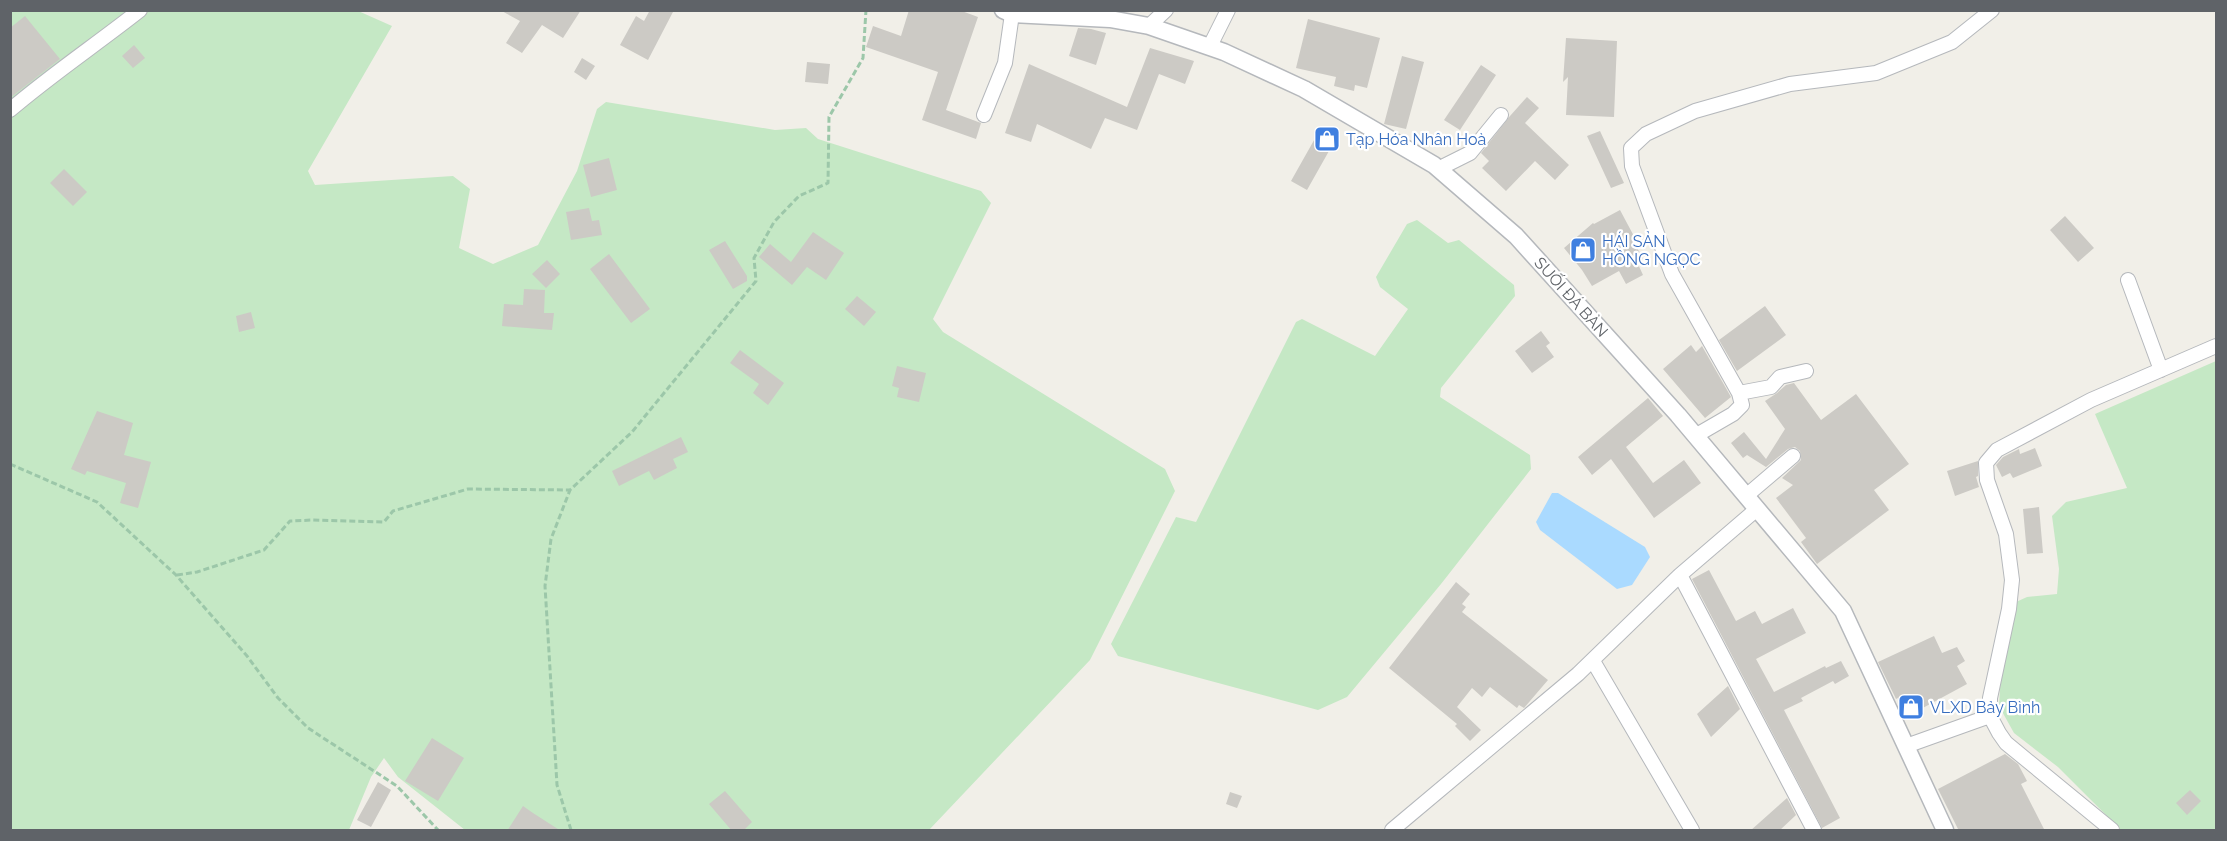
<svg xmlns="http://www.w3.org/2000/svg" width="2227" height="841" font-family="Raleway,sans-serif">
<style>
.green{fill:#c5e8c5}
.water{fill:#aadaff}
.building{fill:#cccac5}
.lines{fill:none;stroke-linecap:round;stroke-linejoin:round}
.minor-casing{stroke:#b5b8bc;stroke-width:16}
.tertiary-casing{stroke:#b5b8bc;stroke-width:19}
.path{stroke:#9cc7a9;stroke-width:3;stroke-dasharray:6 3;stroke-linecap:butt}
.minor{stroke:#fff;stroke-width:14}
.tertiary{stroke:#fff;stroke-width:16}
.labels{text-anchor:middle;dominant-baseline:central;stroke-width:4.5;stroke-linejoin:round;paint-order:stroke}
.shop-label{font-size:16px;fill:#366cbe;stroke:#fff;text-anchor:start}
.street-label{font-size:16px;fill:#5f6368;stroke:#fff}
</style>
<rect width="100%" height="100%" fill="#f1efe8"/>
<path class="green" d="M 356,10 L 392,26 L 308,171 L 315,185 L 453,176 L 470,189 L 459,248 L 493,264 L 538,245 L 577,171 L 597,109 L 606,102 L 775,130 L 806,128 L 818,139 L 981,191 L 991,203 L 933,319 L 943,332 L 1165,469 L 1175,491 L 1090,660 L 929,830 L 465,830 L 398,777 L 384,758 L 371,777 L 349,830 L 11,830 L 10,11 Z
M 1417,220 L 1448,243 L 1459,240 L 1514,285 L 1515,296 L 1441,388 L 1440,397 L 1530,455 L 1531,469 L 1441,584 L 1347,697 L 1318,710 L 1118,656 L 1111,644 L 1176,517 L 1196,522 L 1296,322 L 1302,319 L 1375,356 L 1408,309 L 1380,287 L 1376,277 L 1407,224 Z
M 2216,361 L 2216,830 L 2121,830 L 2058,767 L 2014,733 L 1999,706 L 2001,671 L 2016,602 L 2027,597 L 2057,594 L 2059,569 L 2052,516 L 2066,502 L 2127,488 L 2095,414 Z"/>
<path class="water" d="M 1552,493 L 1558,493 L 1645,547 L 1650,557 L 1632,585 L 1617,589 L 1540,530 L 1536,522 Z"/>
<path class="building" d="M 500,10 L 581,10 L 563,38 L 542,25 L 522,53 L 506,43 L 520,21 Z
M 650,10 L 674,10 L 648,60 L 620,45 L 636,16 L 644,21 Z
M 909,10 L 959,10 L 978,17 L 946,110 L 981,123 L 976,139 L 922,120 L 938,72 L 866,47 L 873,26 L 901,36 Z
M 25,16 L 60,59 L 10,98 L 10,28 Z
M 1308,19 L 1380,38 L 1367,88 L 1355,85 L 1354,91 L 1334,86 L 1336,77 L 1296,68 Z
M 1078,28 L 1091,29 L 1106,33 L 1096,65 L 1069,56 Z
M 1566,38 L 1617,41 L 1614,117 L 1566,115 L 1568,77 L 1563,82 Z
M 134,45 L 145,58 L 133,68 L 122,56 Z
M 1150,48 L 1194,61 L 1185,84 L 1159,74 L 1137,130 L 1105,118 L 1091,149 L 1037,124 L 1031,142 L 1005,133 L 1029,64 L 1127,107 Z
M 1402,56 L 1424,62 L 1406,129 L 1384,124 Z
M 582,58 L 595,66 L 586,80 L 574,72 Z
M 807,62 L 830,64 L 828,84 L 805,82 Z
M 1481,65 L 1496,75 L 1460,130 L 1444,120 Z
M 1527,97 L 1539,108 L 1525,123 L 1569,165 L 1555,180 L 1535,161 L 1506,191 L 1482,168 L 1489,161 L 1481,153 L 1510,116 Z
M 1322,126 L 1338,135 L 1307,190 L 1291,181 Z
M 1600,131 L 1624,183 L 1611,188 L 1587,136 Z
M 609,158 L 617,190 L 591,197 L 583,165 Z
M 64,169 L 87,192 L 73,206 L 50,183 Z
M 589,208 L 592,221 L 599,220 L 602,235 L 571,240 L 566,212 Z
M 1620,210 L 1636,240 L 1633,241 L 1643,258 L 1637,262 L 1643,275 L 1626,284 L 1619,271 L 1592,286 L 1582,270 L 1564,248 L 1593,223 L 1594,224 Z
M 2065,216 L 2094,248 L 2078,262 L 2050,230 Z
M 813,232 L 844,253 L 826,280 L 807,267 L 792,285 L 759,257 L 770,244 L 791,262 Z
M 725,241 L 747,276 L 747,281 L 733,289 L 709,250 Z
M 609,254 L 650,309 L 631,323 L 590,269 Z
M 547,260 L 560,274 L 546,288 L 532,274 Z
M 524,289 L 545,290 L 544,313 L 554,313 L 552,330 L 502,326 L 504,304 L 523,305 Z
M 857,296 L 876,312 L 864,326 L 845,309 Z
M 1765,306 L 1786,335 L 1737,371 L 1719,340 Z
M 251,312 L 255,328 L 239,332 L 236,316 Z
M 1541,331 L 1550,343 L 1546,346 L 1554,357 L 1532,373 L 1515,351 Z
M 1691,345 L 1696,352 L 1702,346 L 1731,397 L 1705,418 L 1663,369 Z
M 740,350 L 784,383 L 768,405 L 753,393 L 759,384 L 730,363 Z
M 897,366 L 926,373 L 919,402 L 897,397 L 899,388 L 892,386 Z
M 1794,383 L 1821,420 L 1856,394 L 1909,464 L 1874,490 L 1889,510 L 1817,564 L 1801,542 L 1806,538 L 1776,498 L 1793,485 L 1782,478 L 1801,460 L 1800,451 L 1795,447 L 1788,449 L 1766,467 L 1747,455 L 1743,458 L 1731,443 L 1744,432 L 1766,459 L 1785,429 L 1765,401 L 1777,393 L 1786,385 Z
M 1648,398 L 1663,416 L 1626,447 L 1653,483 L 1684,460 L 1701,483 L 1654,518 L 1611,459 L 1592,475 L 1578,457 Z
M 97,411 L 133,423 L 124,455 L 151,462 L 138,508 L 120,503 L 126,483 L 87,471 L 85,475 L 71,469 Z
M 681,437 L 688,452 L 673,459 L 677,468 L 654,480 L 649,471 L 619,486 L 612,471 Z
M 2035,448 L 2042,466 L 2013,478 L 2010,473 L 2002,477 L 1996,465 L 2003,457 L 2019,449 L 2020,454 Z
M 1978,461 L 1978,476 L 1976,477 L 1979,487 L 1955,496 L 1947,471 Z
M 2039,507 L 2043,553 L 2027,554 L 2023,509 Z
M 1709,570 L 1736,621 L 1755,611 L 1762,624 L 1793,608 L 1806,633 L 1756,659 L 1774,692 L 1825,666 L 1826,668 L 1841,661 L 1849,676 L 1835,684 L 1833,681 L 1801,698 L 1803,701 L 1784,710 L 1840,818 L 1822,828 L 1692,579 Z
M 1456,582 L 1470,594 L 1462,604 L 1466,607 L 1462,612 L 1548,680 L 1524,708 L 1519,705 L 1517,708 L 1490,687 L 1482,697 L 1472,688 L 1457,707 L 1481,730 L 1470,741 L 1455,726 L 1457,724 L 1389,668 Z
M 1934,636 L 1942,653 L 1957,647 L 1965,661 L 1957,666 L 1967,684 L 1908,716 L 1898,698 L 1896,699 L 1878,662 Z
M 1728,686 L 1740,709 L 1711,737 L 1697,714 Z
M 432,738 L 464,758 L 438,801 L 405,781 Z
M 2005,754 L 2018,764 L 2027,781 L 2021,784 L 2045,831 L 1959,831 L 1938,789 Z
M 378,782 L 391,790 L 371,827 L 357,820 Z
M 2190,790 L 2201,801 L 2187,815 L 2176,803 Z
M 725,791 L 752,822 L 743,831 L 732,831 L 709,804 Z
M 1230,792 L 1242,796 L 1237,808 L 1226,804 Z
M 1787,798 L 1796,815 L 1779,831 L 1750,831 Z
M 523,806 L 533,813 L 561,831 L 507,831 Z"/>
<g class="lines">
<defs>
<path id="minor" d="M 1149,26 L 1166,10
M 1210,46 L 1228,10
M 10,110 C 52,74 97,44 140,10
M 984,115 L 1005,63 L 1012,14
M 1438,169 L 1470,153 L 1501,115
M 2128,280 L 2161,370
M 1739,393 L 1771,387 L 1780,377 L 1806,371
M 1695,436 L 1733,414 L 1742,405 L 1739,393 L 1672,274 L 1632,166 L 1631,148 L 1646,134 L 1695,111 L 1790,84 L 1876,73 L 1952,42 L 1992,10
M 1746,496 L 1793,456
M 1680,575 L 1814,830
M 1593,661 L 1692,830
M 1906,746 L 1990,716
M 1392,830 L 1578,674 L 1680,575 L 1757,509
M 2112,830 L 2006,743 L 1999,733 L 1990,716 L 1990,698 L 2009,609 L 2012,580 L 2006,534 L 1987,480 L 1986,463 L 1997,450 L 2091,400 L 2216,346"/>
<path id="tertiary" d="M 1003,10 L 1012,14 L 1110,19 L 1149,26 L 1224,52 L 1304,89 L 1434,165 L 1516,236 L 1678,415 L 1843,611 L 1945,830"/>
</defs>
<use href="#minor" class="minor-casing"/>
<use href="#tertiary" class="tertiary-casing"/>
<path class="path" d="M 10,464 L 97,502 L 176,575 L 247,656 L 278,698 L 308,728 L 397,786 L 438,830
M 177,575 L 197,572 L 264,550 L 290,521 L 313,520 L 384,522 L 393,511 L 468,489 L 570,490
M 571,830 L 557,785 L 545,586 L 551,539 L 570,490 L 632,432 L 756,281 L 754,258 L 774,222 L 799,196 L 828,183 L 829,117 L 863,58 L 866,10"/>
<use href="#minor" class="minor"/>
<use href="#tertiary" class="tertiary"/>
</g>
<defs>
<symbol id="shop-square" viewBox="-11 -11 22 22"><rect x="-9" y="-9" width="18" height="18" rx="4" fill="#3f7fe0" stroke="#fff"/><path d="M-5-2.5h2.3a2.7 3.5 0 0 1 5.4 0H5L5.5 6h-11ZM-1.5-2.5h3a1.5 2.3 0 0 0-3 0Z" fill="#fff"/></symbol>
</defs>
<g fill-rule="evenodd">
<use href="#shop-square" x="1312" y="124" width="30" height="30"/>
<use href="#shop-square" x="1568" y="235" width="30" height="30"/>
<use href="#shop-square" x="1896" y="692" width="30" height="30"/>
</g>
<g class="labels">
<g class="shop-label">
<text x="1346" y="139">Tạp Hóa Nhân Hoà</text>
<text x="1602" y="241">HÁI SẢN<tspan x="1602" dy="18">HỒNG NGỌC</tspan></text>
<text x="1930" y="707">VLXD Bảy Bình</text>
</g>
<g class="street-label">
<text transform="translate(1571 297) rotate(48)">SUỐI ĐÁ BÀN</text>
</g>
</g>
<rect width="2227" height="841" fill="none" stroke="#5f6368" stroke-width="24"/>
</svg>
